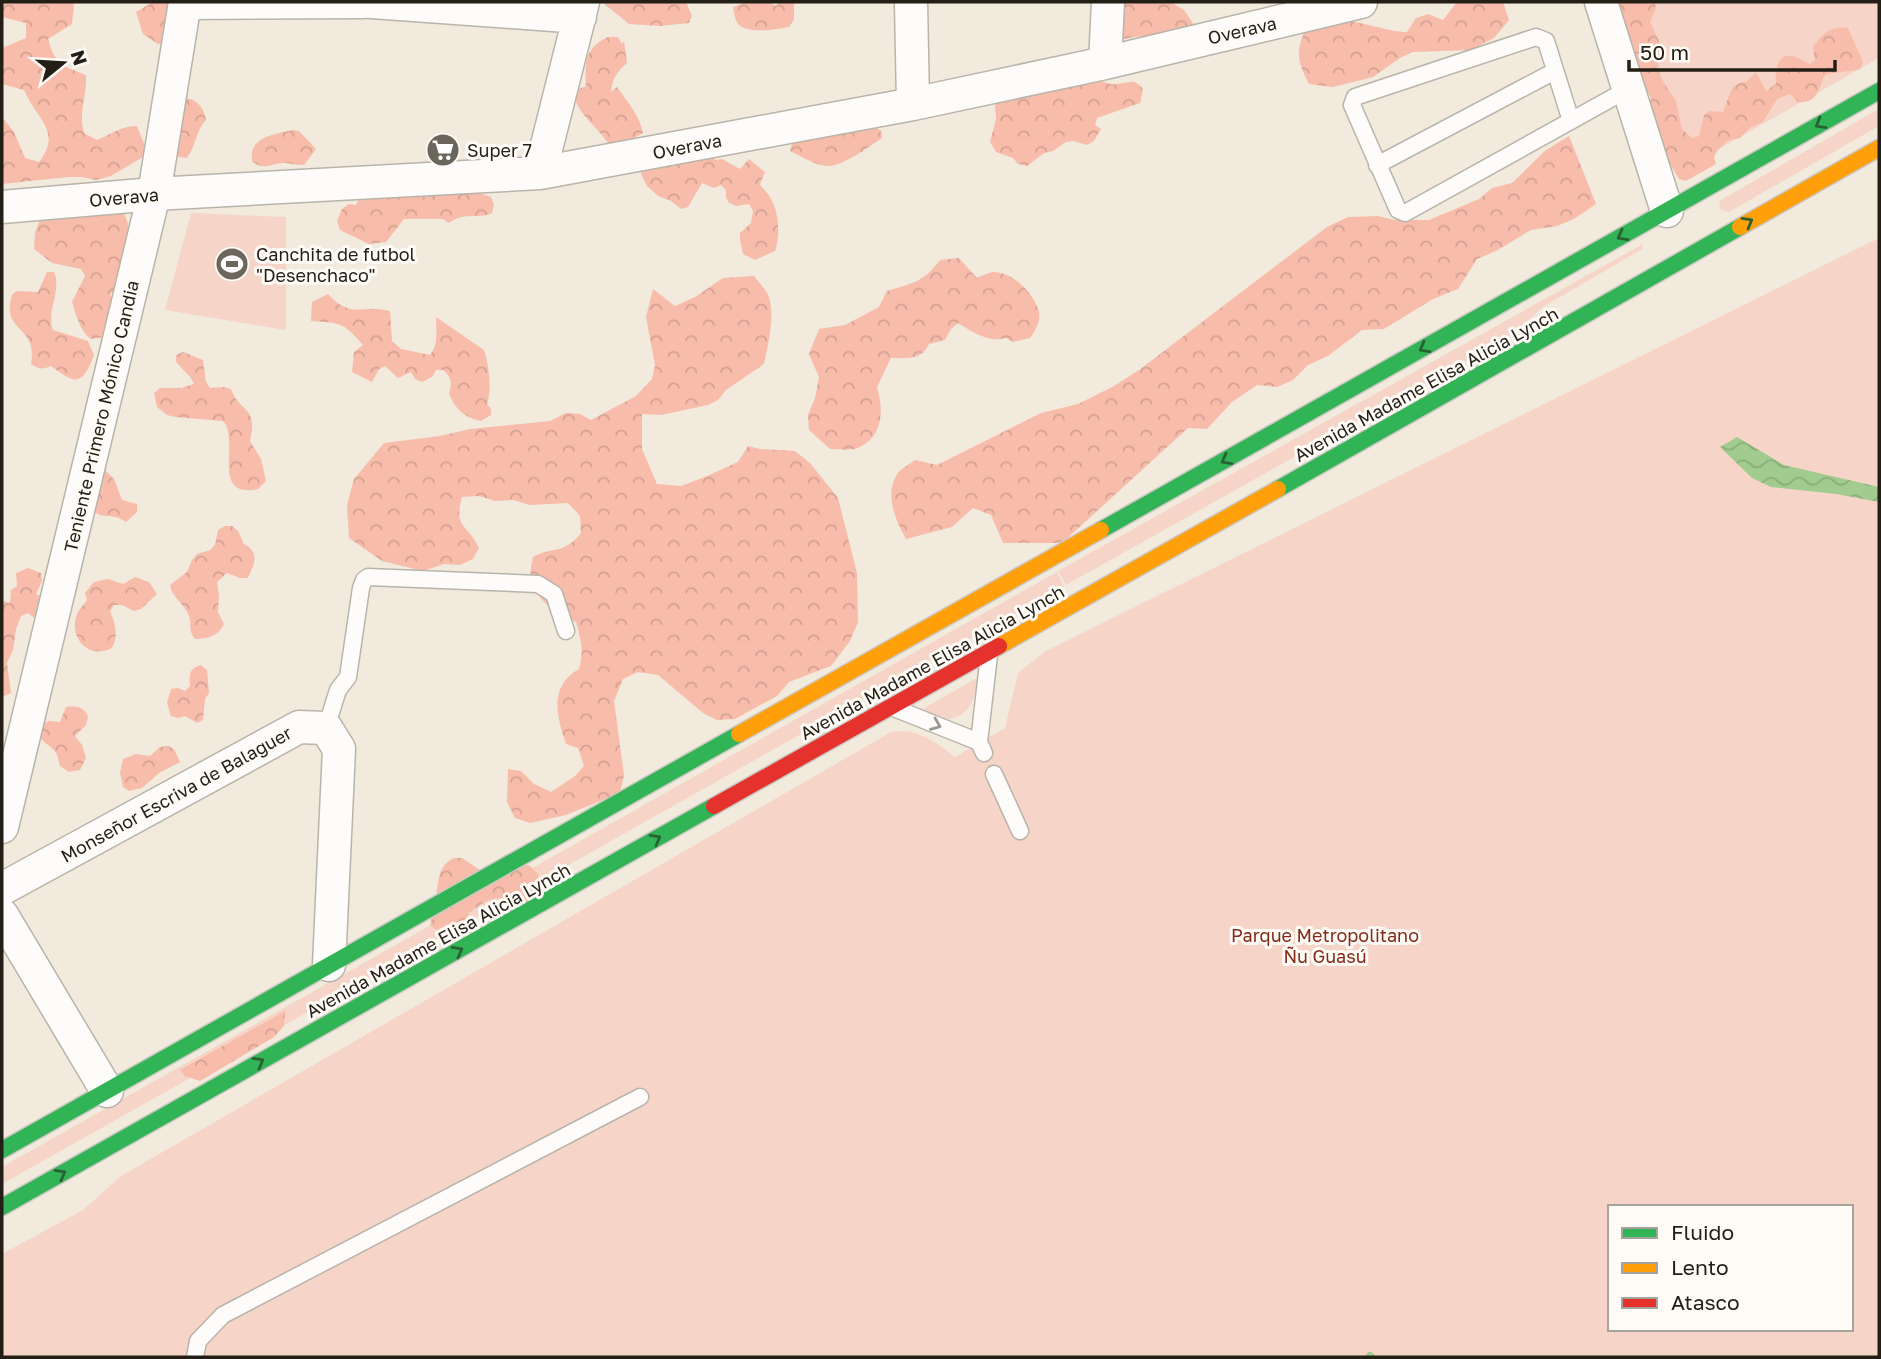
<svg xmlns="http://www.w3.org/2000/svg" width="1881" height="1359" font-family="'Golos Text',sans-serif">
<style>
.green{fill:#f6d5c8;fill-rule:evenodd}
.forest{fill:url(#forest-crowns)}
.water{fill:url(#water-waves)}
.lines{fill:none;stroke-linecap:round;stroke-linejoin:round}
.stream{stroke:#a1cb8f;stroke-width:8}
.lane-casing{stroke:#b9b4aa;stroke-width:19}
.street-casing{stroke:#b9b4aa;stroke-width:35}
.fast-casing{stroke:#cac7c0;stroke-width:19}
.slow-casing{stroke:#cac7c0;stroke-width:19}
.jam-casing{stroke:#cac7c0;stroke-width:19}
.lane{stroke:#fdfcfa;stroke-width:16}
.street{stroke:#fdfcfa;stroke-width:32}
.fast{stroke:#30b455;stroke-width:16}
.slow{stroke:#ff9f0a;stroke-width:16}
.jam{stroke:#e5322d;stroke-width:16}
.oneway{stroke:#296232}
.oneway2{stroke:#9b9993}
.labels{text-anchor:middle;dominant-baseline:central;stroke-width:6;stroke-linejoin:round;paint-order:stroke}
.street-label{font-size:18px;fill:#231f16;stroke:#fefbf7}
.poi-label{font-size:18px;fill:#231f16;stroke:#fefbf7;text-anchor:start}
.park-label{font-size:18px;fill:#832a18;stroke:#fefbf7}
</style>
<defs>
<pattern id="forest-crowns" width="20" height="18" patternUnits="userSpaceOnUse" patternTransform="scale(1.75)"><rect width="20" height="18" fill="#f8bcaa"/><path d="M2 6a3 3 0 1 1 6 0M12 15a3 3 0 1 1 6 0" fill="none" stroke="#d4a192"/></pattern>
<pattern id="water-waves" width="16" height="10" patternUnits="userSpaceOnUse" patternTransform="scale(1.75)"><rect width="16" height="10" fill="#a1cb8f"/><path d="M0 5q4-4 8 0t8 0" fill="none" stroke="#8aae7b"/></pattern>
</defs>
<rect width="100%" height="100%" fill="#f1eadd"/>
<path class="green" d="M 1635,2 L 1879,2 L 1879,58 L 1703,158 L 1682,148 Z
M 1879,109 L 1879,126 L 1729,212 L 1721,210 L 1719,201 Z
M 191,213 L 286,217 L 286,330 L 165,310 Z
M 1879,238 L 1879,1357 L 2,1357 L 2,1254 L 83,1210 L 121,1176 L 891,732 C 916,727 937,743 955,757 L 1005,728 L 1018,673 L 1046,651 ZM 1610,1207 L 1851,1207 L 1851,1329 L 1610,1329 Z
M 1643,244 L 1642,249 L 1543,307 L 1512,335 L 1066,585 L 1058,571 Z
M 1057,572 L 1064,586 L 2,1184 L 2,1167 Z
M 979,677 L 980,680 C 974,698 971,715 949,719 L 925,711 L 924,708 Z"/>
<path class="forest" d="M 2,2 L 74,2 L 72,24 L 48,39 C 55,65 63,66 86,75 C 87,96 78,113 84,133 L 97,140 C 112,134 121,126 137,126 L 148,154 L 111,176 L 96,180 L 82,177 L 68,177 L 2,184 L 2,117 L 14,132 L 25,158 L 39,162 C 63,131 36,119 24,90 L 2,84 L 2,48 L 26,38 L 26,23 L 2,17 Z
M 153,2 L 170,2 L 169,43 L 158,44 L 143,34 L 136,12 Z
M 602,2 L 686,2 L 692,16 L 689,23 L 660,26 L 629,24 Z
M 747,2 L 769,2 L 776,6 L 780,2 L 794,2 L 794,19 L 789,27 C 776,29 749,35 738,24 C 735,20 734,12 733,7 Z
M 1123,2 L 1171,2 L 1184,10 L 1213,53 C 1193,69 1167,43 1146,37 C 1139,35 1131,38 1124,39 L 1119,35 L 1119,15 L 1123,10 Z
M 1457,2 L 1503,2 L 1509,20 L 1494,38 L 1471,50 L 1413,52 L 1400,58 L 1373,77 L 1333,87 L 1309,84 C 1301,68 1295,56 1302,38 C 1315,0 1382,33 1407,32 L 1416,18 L 1428,14 L 1443,20 Z
M 1611,2 L 1655,2 L 1656,8 L 1650,22 L 1659,41 L 1658,70 L 1664,83 L 1676,101 L 1682,129 L 1692,138 L 1699,136 L 1704,115 L 1709,111 L 1723,112 C 1729,100 1729,82 1746,82 L 1756,72 L 1766,91 L 1776,84 C 1775,72 1776,54 1792,56 C 1799,57 1804,62 1810,64 L 1815,60 L 1813,47 C 1822,34 1831,25 1848,28 L 1863,62 L 1860,69 C 1846,73 1836,71 1825,75 C 1818,89 1819,103 1798,102 L 1790,94 L 1777,99 L 1763,122 L 1750,128 L 1740,138 L 1727,141 L 1717,151 L 1714,157 L 1716,164 L 1686,181 L 1679,179 L 1672,167 L 1662,158 L 1649,105 L 1651,98 L 1644,86 Z
M 608,37 L 618,37 L 622,44 L 624,41 L 627,63 C 617,72 612,79 611,92 L 617,87 C 627,101 640,116 643,133 L 625,143 L 608,143 C 597,127 582,117 575,100 L 579,89 L 586,86 C 585,61 584,49 608,37 Z
M 1095,78 C 1100,80 1105,83 1111,84 C 1124,86 1133,75 1143,89 L 1140,103 L 1097,118 L 1095,125 L 1101,129 L 1094,141 L 1087,145 L 1073,141 L 1066,142 L 1053,151 L 1044,153 L 1027,166 L 1018,164 L 1013,158 L 996,152 L 990,142 L 996,119 L 995,106 L 1003,85 Z
M 183,98 C 196,98 204,107 206,120 C 196,130 196,146 187,158 L 179,157 L 174,152 Z
M 875,126 L 881,131 L 882,138 C 870,146 842,167 827,166 C 815,165 801,156 790,151 L 795,134 Z
M 293,130 L 299,131 L 316,149 L 304,165 C 297,165 293,164 286,163 C 273,162 263,172 252,161 C 248,137 275,134 293,130 Z
M 1569,136 L 1596,204 L 1574,219 L 1557,226 L 1531,230 L 1496,251 L 1477,259 L 1458,289 L 1433,299 L 1384,329 L 1362,330 L 1328,356 L 1308,365 L 1293,380 L 1277,387 L 1257,385 L 1232,402 L 1207,429 L 1188,428 L 1062,543 L 1003,543 L 991,515 L 973,508 L 952,527 L 906,539 C 896,521 884,495 897,474 C 900,469 910,464 915,460 L 937,465 L 1041,413 L 1078,404 L 1114,386 L 1139,370 L 1327,227 L 1348,217 L 1378,216 L 1395,220 L 1429,220 L 1479,199 L 1492,188 L 1512,183 L 1546,150 Z
M 712,147 L 715,160 L 722,159 L 740,169 L 749,159 L 765,172 L 760,184 C 762,188 765,190 767,193 C 779,207 781,235 775,251 L 755,260 L 743,254 L 740,240 L 740,233 L 751,223 L 753,211 L 749,204 L 736,206 L 729,203 L 726,197 L 726,190 L 721,185 L 714,188 L 702,183 L 688,207 L 681,209 L 671,201 L 658,196 L 647,186 L 641,174 L 642,160 Z
M 455,185 L 491,197 L 494,205 L 492,213 C 476,220 465,211 449,223 L 443,219 L 404,219 L 386,242 L 369,244 L 340,230 L 337,221 L 342,209 L 349,204 L 356,205 L 360,196 Z
M 119,205 C 140,237 126,255 116,289 L 110,294 L 115,309 L 105,337 L 91,339 C 80,331 76,315 72,302 L 85,276 L 81,269 L 52,263 L 34,249 L 35,233 L 43,211 Z
M 959,258 L 977,278 C 981,276 988,273 993,272 C 1013,272 1034,293 1039,312 C 1041,321 1035,331 1030,338 L 1013,342 L 1006,338 C 988,343 973,332 958,323 L 951,329 L 945,340 L 929,344 C 921,361 907,358 891,358 L 877,387 C 884,410 883,437 858,448 C 851,451 839,449 830,449 L 809,430 L 808,415 L 815,398 L 819,377 L 809,354 L 819,329 L 845,325 L 879,307 L 887,291 C 912,283 923,283 940,260 Z
M 47,272 L 54,272 C 62,292 46,310 53,330 L 88,341 L 94,355 C 82,386 76,385 51,366 C 43,370 38,369 31,364 C 38,324 0,333 12,295 L 17,291 L 38,292 Z
M 754,276 C 758,282 765,288 768,295 C 776,314 768,344 764,364 L 726,390 L 718,400 L 708,405 L 661,415 L 642,414 L 642,449 L 657,484 L 681,486 L 707,476 L 738,462 L 748,446 L 760,449 L 795,451 L 810,463 L 838,498 L 857,573 L 858,622 L 850,641 L 831,666 L 789,682 L 777,696 L 735,719 L 717,720 L 703,713 L 658,675 L 638,672 L 623,679 L 614,701 L 624,775 L 620,793 L 566,815 L 530,823 L 515,818 L 507,802 L 508,769 L 521,771 L 534,784 L 551,792 L 575,776 L 584,766 L 578,748 L 566,744 C 556,715 549,686 579,669 C 584,652 581,639 576,622 C 558,615 536,600 531,580 C 529,573 532,564 533,557 C 555,545 562,556 581,533 L 580,516 L 568,503 L 530,505 L 513,500 L 495,501 L 479,496 L 462,497 C 453,529 468,524 479,548 L 473,559 L 460,565 L 444,564 L 423,571 L 382,561 L 349,538 L 347,505 L 354,479 L 384,443 L 440,436 L 470,429 L 550,421 L 566,413 L 580,414 L 591,420 L 636,396 L 652,379 L 655,365 L 646,317 L 653,289 L 675,306 L 695,297 L 723,278 Z
M 328,294 C 352,320 361,304 390,311 L 392,341 L 401,349 L 430,355 C 439,343 436,331 436,317 L 484,350 C 489,365 492,389 487,404 L 491,409 L 491,415 L 481,421 C 465,418 455,409 449,394 C 452,383 452,378 443,370 L 436,370 L 432,377 L 422,382 L 415,379 L 411,372 L 398,378 L 385,366 L 379,369 L 372,382 L 352,372 L 354,352 L 363,345 C 343,322 341,323 311,321 L 312,302 Z
M 183,352 L 203,360 L 206,382 L 210,388 L 224,387 L 231,389 C 241,415 258,405 250,441 L 261,459 L 266,481 L 258,489 C 209,499 241,440 223,421 L 175,417 L 167,415 L 157,407 L 154,393 L 160,388 L 181,388 L 194,384 L 191,378 L 176,362 L 176,355 Z
M 104,469 L 114,479 L 122,500 L 137,504 L 137,512 L 126,522 C 112,512 106,520 94,512 Z
M 225,526 L 232,526 L 238,531 L 244,544 C 260,552 255,565 247,578 L 240,578 L 227,573 L 217,582 L 219,596 L 218,612 L 224,624 C 219,636 207,639 195,639 C 188,631 192,625 189,616 C 185,604 172,598 170,585 L 187,572 L 192,560 L 197,554 L 210,550 L 215,545 L 218,530 Z
M 28,568 L 41,573 L 42,581 L 36,594 L 43,597 L 41,616 L 33,617 L 28,613 L 21,616 L 16,629 L 13,650 L 7,663 L 11,693 L 2,697 L 2,601 L 10,603 L 11,590 L 17,586 L 16,573 Z
M 135,577 L 149,582 L 157,594 L 141,609 L 134,611 L 122,605 L 114,605 L 110,611 C 115,624 119,634 112,648 C 89,660 68,638 77,614 C 79,609 84,605 87,600 L 85,593 L 94,582 L 108,579 L 123,584 Z
M 201,665 L 207,670 L 209,693 L 205,699 L 203,720 L 197,723 L 185,716 L 178,718 L 171,716 L 167,703 L 171,689 L 178,688 L 185,691 L 190,686 C 189,675 189,668 201,665 Z
M 66,707 C 76,706 84,706 88,717 L 86,725 L 75,736 L 82,745 L 86,758 L 80,770 L 69,772 L 60,766 C 58,760 58,753 53,749 C 41,738 38,742 42,724 L 49,721 L 60,722 Z
M 168,746 L 174,749 L 180,762 L 159,773 L 142,788 L 129,791 L 123,787 L 120,773 L 123,759 L 136,754 L 150,756 L 160,747 Z
M 454,858 L 462,858 L 480,870 L 529,865 L 538,874 L 541,888 L 521,906 C 500,893 489,897 469,913 C 462,935 448,939 430,925 C 432,916 435,906 436,897 C 439,881 437,866 454,858 Z
M 285,1011 L 284,1026 L 274,1037 L 200,1081 L 185,1076 L 180,1070 Z"/>
<path class="water" d="M 1737,437 L 1784,465 L 1879,487 L 1879,502 L 1836,494 L 1771,487 L 1752,478 L 1720,447 Z"/>
<g class="lines">
<path class="stream" d="M 1370,1356 L 1371,1357"/>
<defs>
<path id="lane" d="M 1571,121 L 1546,41 L 1536,37 L 1355,97 L 1352,105 L 1398,210 L 1405,213 L 1630,88
M 1377,165 L 1555,71
M 894,708 L 979,742
M 326,728 L 338,690 L 348,677 L 361,588 L 364,580 L 368,577 L 538,584 L 554,594 L 566,631
M 984,753 L 979,742 L 989,655
M 994,774 L 1020,831
M 195,1357 L 198,1341 L 223,1315 L 640,1097"/>
<path id="street" d="M 372,2 L 580,17
M 911,2 L 913,104
M 1601,2 L 1667,211
M 185,3 L 364,2
M 1105,63 L 1108,2
M 540,173 L 583,2
M 2,207 L 154,194 L 540,173 L 913,104 L 1105,63 L 1361,2
M 2,827 L 154,194 L 185,2
M 2,889 L 299,727 L 326,728 L 339,749 L 329,965
M 2,915 L 107,1091"/>
<path id="fast" d="M 1278,489 L 1740,227
M 1101,530 L 1879,91
M 2,1150 L 739,734
M 2,1207 L 714,806"/>
<path id="slow" d="M 1740,227 L 1879,148
M 999,646 L 1278,489
M 739,734 L 1101,530"/>
<path id="jam" d="M 714,806 L 999,646"/>
</defs>
<use href="#lane" class="lane-casing"/>
<use href="#street" class="street-casing"/>
<use href="#fast" class="fast-casing"/>
<use href="#slow" class="slow-casing"/>
<use href="#jam" class="jam-casing"/>
<use href="#lane" class="lane"/>
<use href="#street" class="street"/>
<use href="#fast" class="fast"/>
<use href="#slow" class="slow"/>
<use href="#jam" class="jam"/>
</g>
<defs><path id="oneway-chevron" d="M-2-3.5L2.5 0L-2 3.5" fill="none" stroke-width="1.6" stroke-linecap="round" stroke-linejoin="round" transform="scale(1.75)"/></defs>
<g class="oneway">
<use href="#oneway-chevron" transform="translate(1820 124) rotate(150)"/>
<use href="#oneway-chevron" transform="translate(1748 222) rotate(-30)"/>
<use href="#oneway-chevron" transform="translate(1622 236) rotate(151)"/>
<use href="#oneway-chevron" transform="translate(1424 348) rotate(151)"/>
<use href="#oneway-chevron" transform="translate(1226 460) rotate(151)"/>
<use href="#oneway-chevron" transform="translate(656 839) rotate(-29)"/>
<use href="#oneway-chevron" transform="translate(458 951) rotate(-29)"/>
<use href="#oneway-chevron" transform="translate(259 1062) rotate(-29)"/>
<use href="#oneway-chevron" transform="translate(61 1174) rotate(-29)"/>
</g>
<use class="oneway2" href="#oneway-chevron" transform="translate(936 725) rotate(22)"/>
<defs>
<symbol id="supermarket-disc" viewBox="-11 -11 22 22"><circle r="9.5" fill="#6b665c" stroke="#fefbf7"/><path d="M-6-5.5h2.5l.6 2H6L4.5 2H-2.5L-4.4-4H-6ZM-1.5 3.2a1.3 1.3 0 1 0 .1 0ZM3 3.2a1.3 1.3 0 1 0 .1 0Z" fill="#fff"/></symbol>
<symbol id="stadium-disc" viewBox="-11 -11 22 22"><circle r="9.5" fill="#6b665c" stroke="#fefbf7"/><path d="M0-5a6.5 5 0 1 0 0 10a6.5 5 0 1 0 0-10ZM-3.5-1.8h7v3.6h-7Z" fill="#fff"/></symbol>
</defs>
<g fill-rule="evenodd">
<use href="#supermarket-disc" x="424" y="131" width="38" height="38"/>
<use href="#stadium-disc" x="213" y="245" width="38" height="38"/>
</g>
<g class="labels">
<g class="street-label">
<text transform="translate(1242 30) rotate(-13)">Overava</text>
<text transform="translate(687 146) rotate(-11)">Overava</text>
<text transform="translate(124 197) rotate(-5)">Overava</text>
<text transform="translate(1426 384) rotate(-29)">Avenida Madame Elisa Alicia Lynch</text>
<text transform="translate(101 416) rotate(-77)">Teniente Primero Mónico Candia</text>
<text transform="translate(932 662) rotate(-29)">Avenida Madame Elisa Alicia Lynch</text>
<text transform="translate(176 794) rotate(-29)">Monseñor Escriva de Balaguer</text>
<text transform="translate(438 940) rotate(-29)">Avenida Madame Elisa Alicia Lynch</text>
</g>
<g class="poi-label">
<text x="467" y="150">Super 7</text>
<text x="256" y="254">Canchita de futbol<tspan x="256" dy="21">"Desenchaco"</tspan></text>
</g>
<g class="park-label">
<text x="1325" y="935">Parque Metropolitano<tspan x="1325" dy="21">Ñu Guasú</tspan></text>
</g>
</g>
<rect width="1881" height="1359" fill="none" stroke="#231f16" stroke-width="7"/>
<rect x="1608" y="1205" width="245" height="126" fill="#fefbf7" stroke="#a6a39d" stroke-width="2"/>
<rect x="1622" y="1228" width="35" height="10" fill="#30b455" stroke="#a6a39d" stroke-width="2"/>
<text x="1671" y="1240" font-size="21" fill="#231f16">Fluido</text>
<rect x="1622" y="1263" width="35" height="10" fill="#ff9f0a" stroke="#a6a39d" stroke-width="2"/>
<text x="1671" y="1275" font-size="21" fill="#231f16">Lento</text>
<rect x="1622" y="1298" width="35" height="10" fill="#e5322d" stroke="#a6a39d" stroke-width="2"/>
<text x="1671" y="1310" font-size="21" fill="#231f16">Atasco</text>
<g transform="translate(63 63) rotate(72)" stroke="#fefbf7" stroke-width="5" paint-order="stroke">
<path d="M0-5L12 26L0 18L-12 26Z" fill="#231f16"/>
<text y="-10" font-size="19" font-weight="bold" text-anchor="middle" fill="#231f16">N</text>
</g>
<path d="M1629 60v10h206v-10" fill="none" stroke="#231f16" stroke-width="3.5"/>
<text x="1640" y="60" font-size="21" fill="#231f16" stroke="#fefbf7" stroke-width="5" paint-order="stroke">50 m</text>
</svg>
